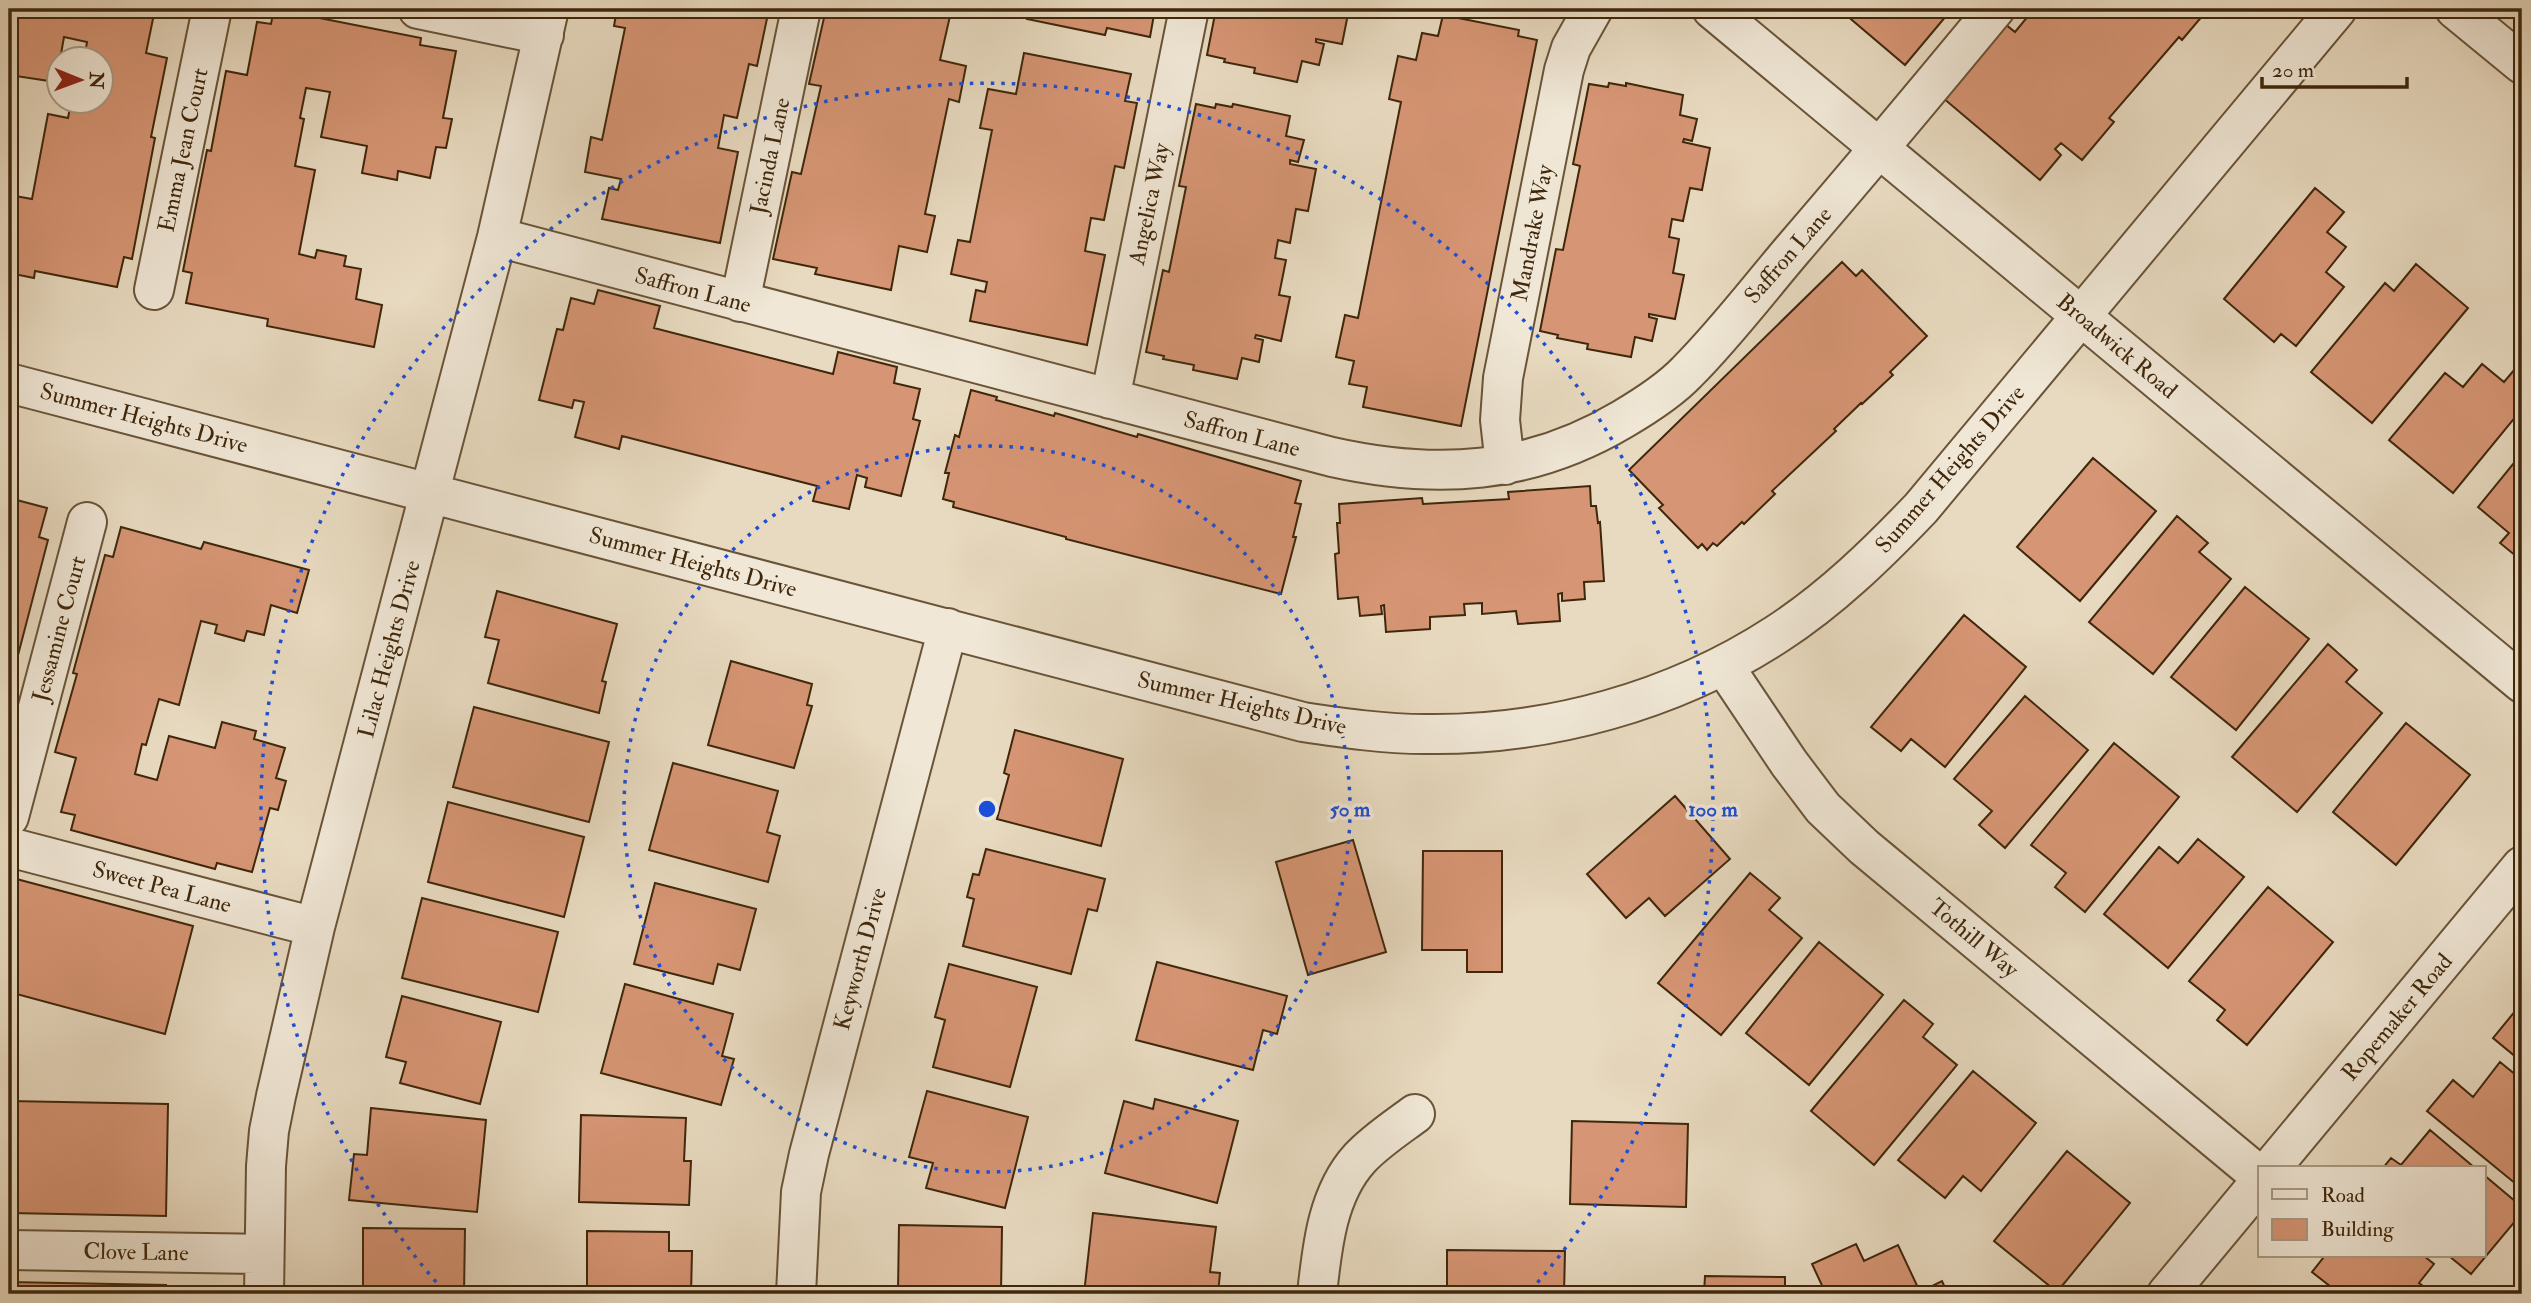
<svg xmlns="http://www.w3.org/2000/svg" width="2531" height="1303" font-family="'IM FELL Double Pica',serif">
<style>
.building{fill:#d69574;stroke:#3f270b;stroke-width:2}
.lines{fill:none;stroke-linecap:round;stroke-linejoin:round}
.minor-casing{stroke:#695438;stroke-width:42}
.minor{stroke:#f0e7d6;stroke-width:38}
.ring{fill:none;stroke:#1d4ed8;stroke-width:3.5;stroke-dasharray:3.5 7}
.labels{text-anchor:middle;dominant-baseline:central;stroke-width:7;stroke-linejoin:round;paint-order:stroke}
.street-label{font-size:23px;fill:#3f270b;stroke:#f0e7d6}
.centre{fill:#1d4ed8;stroke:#f0e7d6;stroke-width:3.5}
.ring-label{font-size:21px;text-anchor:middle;font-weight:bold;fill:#1d4ed8;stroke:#f0e7d6;stroke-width:7;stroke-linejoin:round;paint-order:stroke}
</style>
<rect width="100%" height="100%" fill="#e8dac0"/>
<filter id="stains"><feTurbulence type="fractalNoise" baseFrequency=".00286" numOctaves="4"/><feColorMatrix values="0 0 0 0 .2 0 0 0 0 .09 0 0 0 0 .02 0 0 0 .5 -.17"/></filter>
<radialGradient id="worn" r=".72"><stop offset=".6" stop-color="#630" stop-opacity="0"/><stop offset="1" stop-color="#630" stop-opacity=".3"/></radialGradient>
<path class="building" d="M 9,9 L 155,9 L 146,53 L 167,58 L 151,137 L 155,138 L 132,259 L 124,257 L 117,287 L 35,271 L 34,278 L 9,273 L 9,186 L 17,188 L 15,196 L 32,199 L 48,114 L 68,118 L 71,102 L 102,102 L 102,60 L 84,60 L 87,42 L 64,37 L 56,82 L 9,75 Z
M 274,9 L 421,38 L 420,45 L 456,51 L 443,118 L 452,119 L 446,148 L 436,147 L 430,178 L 398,171 L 397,180 L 362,173 L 367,146 L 321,137 L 330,92 L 306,88 L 300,118 L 304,119 L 295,166 L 315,170 L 299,254 L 315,258 L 317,250 L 346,256 L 344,266 L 361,269 L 356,299 L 382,305 L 374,347 L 267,326 L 268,319 L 186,303 L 192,273 L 183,271 L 207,150 L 211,151 L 226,71 L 247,75 L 257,22 L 271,24 Z
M 617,9 L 769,9 L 757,66 L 749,64 L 737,118 L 724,115 L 718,148 L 738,152 L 720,243 L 602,219 L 609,188 L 618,190 L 621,179 L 585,172 L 591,137 L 602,140 L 625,28 L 614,26 Z
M 826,9 L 914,9 L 950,16 L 940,60 L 966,66 L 959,102 L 949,99 L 925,214 L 935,216 L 927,252 L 899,246 L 891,290 L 815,274 L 817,268 L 773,259 L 792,172 L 801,174 L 821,86 L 809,84 Z
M 1030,9 L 1155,9 L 1150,37 L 1107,28 L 1105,35 L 1027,19 Z
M 1216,9 L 1349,9 L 1342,44 L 1316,39 L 1316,42 L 1324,44 L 1319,65 L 1302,61 L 1297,82 L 1254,73 L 1255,68 L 1224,62 L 1225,59 L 1207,55 Z
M 1839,9 L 1952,9 L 1905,65 Z
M 2034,9 L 2197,9 L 2204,14 L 2182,40 L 2179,37 L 2109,118 L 2114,122 L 2082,160 L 2061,143 L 2055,149 L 2061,155 L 2040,180 L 1943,98 L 2005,24 L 2015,32 Z
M 1443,15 L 1519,30 L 1518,36 L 1537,40 L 1461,426 L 1363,407 L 1367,387 L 1349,384 L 1354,361 L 1336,357 L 1345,315 L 1358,318 L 1401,102 L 1389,99 L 1398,56 L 1416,60 L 1422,33 L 1438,36 Z
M 1024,53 L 1131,74 L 1125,101 L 1137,103 L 1124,168 L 1115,166 L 1104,220 L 1091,218 L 1085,251 L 1105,255 L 1087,345 L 970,321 L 976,290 L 985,292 L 987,282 L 951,274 L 958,240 L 970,242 L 992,130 L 980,128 L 988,89 L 1016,94 Z
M 1609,83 L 1626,86 L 1626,83 L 1683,95 L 1680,115 L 1697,119 L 1692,141 L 1684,139 L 1683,142 L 1710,148 L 1702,190 L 1690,188 L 1683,221 L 1672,219 L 1669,237 L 1679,239 L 1673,273 L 1684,275 L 1675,319 L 1649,314 L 1649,317 L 1657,319 L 1652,341 L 1635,337 L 1631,357 L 1587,349 L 1588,344 L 1557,338 L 1558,335 L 1540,331 L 1556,249 L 1563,250 L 1580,166 L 1573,164 L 1589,84 L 1608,87 Z
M 1196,104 L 1215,108 L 1216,104 L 1232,107 L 1233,104 L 1290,116 L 1286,136 L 1304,140 L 1298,162 L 1290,160 L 1290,164 L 1316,169 L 1308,211 L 1296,209 L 1290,243 L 1278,240 L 1275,258 L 1286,260 L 1279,295 L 1290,297 L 1281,341 L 1256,335 L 1255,338 L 1263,340 L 1259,362 L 1242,358 L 1237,379 L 1193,370 L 1194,365 L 1163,359 L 1164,356 L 1146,352 L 1163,270 L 1169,272 L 1186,187 L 1179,186 Z
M 2315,188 L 2344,212 L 2327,232 L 2346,247 L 2326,272 L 2344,287 L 2296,346 L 2281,334 L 2274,342 L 2224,299 Z
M 1842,262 L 1856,276 L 1862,270 L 1927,336 L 1890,372 L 1893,375 L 1862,404 L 1861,403 L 1834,429 L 1836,431 L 1772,491 L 1775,494 L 1744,524 L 1742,522 L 1717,546 L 1713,543 L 1707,550 L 1702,544 L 1698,548 L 1659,508 L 1663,505 L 1629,470 Z
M 2416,264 L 2468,308 L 2372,423 L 2311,372 L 2385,283 L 2394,291 Z
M 598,290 L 660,306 L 654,328 L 833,374 L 838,352 L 897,367 L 894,383 L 920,389 L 913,419 L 920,421 L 901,496 L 865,487 L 867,478 L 857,475 L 849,509 L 813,501 L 817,486 L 622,436 L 619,449 L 575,437 L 584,402 L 574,400 L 572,408 L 539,400 L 557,329 L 563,330 L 571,298 L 594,304 Z
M 2520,363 L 2522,365 L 2522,409 L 2453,493 L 2389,440 L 2445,373 L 2463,387 L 2482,364 L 2504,382 Z
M 971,390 L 997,397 L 996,400 L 1054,416 L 1055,413 L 1137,437 L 1138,434 L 1301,481 L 1295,503 L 1301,504 L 1293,537 L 1296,537 L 1281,594 L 1066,539 L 1066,537 L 953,507 L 954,502 L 943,499 L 949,473 L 945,473 L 955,435 L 959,437 Z
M 2522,453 L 2522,561 L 2500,543 L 2509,533 L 2478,507 Z
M 2093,458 L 2156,511 L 2080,601 L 2017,547 Z
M 1590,486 L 1591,506 L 1596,506 L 1598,523 L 1600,522 L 1604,581 L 1584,582 L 1585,599 L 1562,601 L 1562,593 L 1558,594 L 1560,621 L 1518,624 L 1516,611 L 1482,614 L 1482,603 L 1464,604 L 1465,615 L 1430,617 L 1430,629 L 1386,632 L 1384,605 L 1381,606 L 1382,614 L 1360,616 L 1358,597 L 1338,599 L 1335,554 L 1339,553 L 1337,523 L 1340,523 L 1339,504 L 1422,498 L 1423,504 L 1509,499 L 1508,492 Z
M 9,498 L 47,508 L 39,537 L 48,540 L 17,659 L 13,658 L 9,673 Z
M 2177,516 L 2208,543 L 2199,552 L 2231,579 L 2153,674 L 2089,622 Z
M 121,527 L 201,549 L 204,542 L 309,570 L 297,613 L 271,605 L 264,635 L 247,631 L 244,641 L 215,633 L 217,625 L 201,621 L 179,705 L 159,699 L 146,745 L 142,744 L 135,774 L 157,780 L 169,736 L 215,748 L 222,722 L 256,731 L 254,739 L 285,748 L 276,778 L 286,781 L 278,810 L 270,808 L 252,872 L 217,863 L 215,869 L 71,830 L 75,815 L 61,812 L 76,758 L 55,752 L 77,674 L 73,673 L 105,555 L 113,557 Z
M 2245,587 L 2309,639 L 2236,730 L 2171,677 Z
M 497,591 L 617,624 L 602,681 L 606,682 L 599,713 L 488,683 L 499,640 L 485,637 Z
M 1964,615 L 2026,667 L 1945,767 L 1911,739 L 1901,751 L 1871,727 Z
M 2328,644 L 2357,670 L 2346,682 L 2382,713 L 2297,812 L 2232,757 Z
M 731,661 L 812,684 L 807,705 L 812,706 L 794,768 L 708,745 Z
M 2025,696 L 2088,750 L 2005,848 L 1979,825 L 1992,811 L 1954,779 Z
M 474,707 L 609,742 L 589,822 L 453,787 Z
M 2406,723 L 2470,775 L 2396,865 L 2333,812 Z
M 1015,730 L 1123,759 L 1101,846 L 997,819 L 1009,775 L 1004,773 Z
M 2114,743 L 2179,797 L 2085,912 L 2055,887 L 2066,873 L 2031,845 Z
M 673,763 L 778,791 L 767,832 L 780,836 L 768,882 L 649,850 Z
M 1675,796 L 1730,859 L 1665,916 L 1649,898 L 1626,918 L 1587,874 Z
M 448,802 L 584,837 L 564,917 L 428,882 Z
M 2198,839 L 2244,877 L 2168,968 L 2104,914 L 2159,847 L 2178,863 Z
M 1353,840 L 1386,952 L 1308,975 L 1276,862 Z
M 986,849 L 1105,879 L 1097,911 L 1088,909 L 1071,974 L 963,946 L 974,899 L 967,897 L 973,874 L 979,875 Z
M 1423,851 L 1502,851 L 1502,972 L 1467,972 L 1467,950 L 1422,950 Z
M 1750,873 L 1780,898 L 1769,910 L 1802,938 L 1721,1035 L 1658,983 Z
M 9,877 L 193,926 L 165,1034 L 9,992 Z
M 655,883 L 756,909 L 740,970 L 718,964 L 713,984 L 634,964 Z
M 2268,887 L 2333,942 L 2247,1045 L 2217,1020 L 2225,1010 L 2189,981 Z
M 422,898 L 558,932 L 538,1012 L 402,978 Z
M 1819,942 L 1883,995 L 1809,1085 L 1746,1033 Z
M 1157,962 L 1287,996 L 1277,1034 L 1263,1030 L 1253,1070 L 1136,1040 Z
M 949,964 L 1037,987 L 1010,1087 L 933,1067 L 945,1020 L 935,1017 Z
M 625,984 L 733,1014 L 722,1056 L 734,1059 L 721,1105 L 601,1073 Z
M 402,996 L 501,1022 L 480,1104 L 400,1083 L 406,1062 L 386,1057 Z
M 1904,1000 L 1933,1024 L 1923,1037 L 1957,1065 L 1874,1165 L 1811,1111 Z
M 2521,1004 L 2522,1005 L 2522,1062 L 2493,1038 Z
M 2500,1062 L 2522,1080 L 2522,1189 L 2427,1111 L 2453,1080 L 2473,1097 Z
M 1973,1071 L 2036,1123 L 1981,1191 L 1963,1176 L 1945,1198 L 1898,1160 Z
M 927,1091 L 1028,1117 L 1005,1208 L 926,1188 L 933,1163 L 909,1157 Z
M 1155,1099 L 1238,1121 L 1217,1203 L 1105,1173 L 1124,1101 L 1153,1109 Z
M 9,1101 L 168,1104 L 166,1216 L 9,1213 Z
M 371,1108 L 486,1120 L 477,1212 L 349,1200 L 354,1154 L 367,1155 Z
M 581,1115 L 686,1118 L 684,1161 L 691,1161 L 689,1205 L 579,1202 Z
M 1572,1121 L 1688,1124 L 1686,1207 L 1570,1204 Z
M 2430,1130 L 2475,1168 L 2383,1168 L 2391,1158 L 2401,1165 Z
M 2067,1151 L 2130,1203 L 2057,1292 L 1994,1241 Z
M 2484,1175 L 2522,1207 L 2522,1213 L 2471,1274 L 2449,1256 L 2484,1256 Z
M 1093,1213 L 1216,1227 L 1210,1272 L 1220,1273 L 1218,1294 L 1084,1294 Z
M 899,1225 L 1002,1227 L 1001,1294 L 923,1294 L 923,1292 L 898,1291 Z
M 363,1228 L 465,1229 L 464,1294 L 383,1294 L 383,1290 L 363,1290 Z
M 587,1231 L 669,1232 L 669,1251 L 692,1251 L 691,1294 L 587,1294 Z
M 1856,1244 L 1864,1261 L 1898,1245 L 1920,1292 L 1942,1281 L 1948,1294 L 1826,1294 L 1812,1264 Z
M 1447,1250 L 1565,1251 L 1564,1294 L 1447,1294 Z
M 2321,1256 L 2424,1256 L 2434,1264 L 2419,1283 L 2434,1294 L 2340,1294 L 2312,1272 L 2323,1258 Z
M 1705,1276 L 1785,1277 L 1785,1294 L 1704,1294 Z
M 9,1282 L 166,1285 L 166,1294 L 9,1294 Z"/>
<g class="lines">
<defs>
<path id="minor" d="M 418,9 L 544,35
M 1712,9 L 2522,683
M 2455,9 L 2522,64
M 497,237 L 1332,457 C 1436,480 1529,475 1623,419 C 1645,406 1669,391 1687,372 C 1725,334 1759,289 1794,248 C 1862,169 1929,89 1995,9
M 154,290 L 212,9
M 740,302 L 801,9
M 9,383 L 1303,722 C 1343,728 1384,734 1425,734 C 1548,736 1674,701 1777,634 C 1831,599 1877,554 1921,508 L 2337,9
M 1110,399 L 1189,9
M 1505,465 L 1500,420 L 1503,378 L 1564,70 L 1571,48 L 1593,9
M 1724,666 L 1789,763 L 1823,808 L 1864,847 L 2260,1176
M 9,817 L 87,522
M 9,847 L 315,927
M 2271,1168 L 2522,866
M 9,1250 L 264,1254
M 264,1294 L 266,1166 L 269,1131 L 276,1096 L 315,927 L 497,237 L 549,9
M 796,1294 L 801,1192 L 809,1154 L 948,628
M 1317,1294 C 1322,1248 1327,1194 1360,1158 C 1376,1141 1396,1128 1415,1114
M 2167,1294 L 2260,1182"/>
</defs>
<use href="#minor" class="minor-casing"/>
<use href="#minor" class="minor"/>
</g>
<g class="ring">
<circle cx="987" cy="809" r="363"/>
<path d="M443 1290A726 726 0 1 1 1531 1290"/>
</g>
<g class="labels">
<g class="street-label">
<text transform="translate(183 150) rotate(-78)">Emma Jean Court</text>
<text transform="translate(770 156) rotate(-78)">Jacinda Lane</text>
<text transform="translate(1149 204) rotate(-78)">Angelica Way</text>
<text transform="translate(1532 233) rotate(-79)">Mandrake Way</text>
<text transform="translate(1788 255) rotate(-49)">Saffron Lane</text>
<text transform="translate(693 290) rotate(15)">Saffron Lane</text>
<text transform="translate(2117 346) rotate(40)">Broadwick Road</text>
<text transform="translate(144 418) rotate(15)">Summer Heights Drive</text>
<text transform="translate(1242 434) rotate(15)">Saffron Lane</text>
<text transform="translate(1950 469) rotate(-49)">Summer Heights Drive</text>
<text transform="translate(693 562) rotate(15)">Summer Heights Drive</text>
<text transform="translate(59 629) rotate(-75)">Jessamine Court</text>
<text transform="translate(389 649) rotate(-75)">Lilac Heights Drive</text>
<text transform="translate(1242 703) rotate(13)">Summer Heights Drive</text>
<text transform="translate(162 887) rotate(15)">Sweet Pea Lane</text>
<text transform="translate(1974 938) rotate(40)">Tothill Way</text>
<text transform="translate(860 959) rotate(-75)">Keyworth Drive</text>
<text transform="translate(2397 1017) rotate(-50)">Ropemaker Road</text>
<text transform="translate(136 1252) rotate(1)">Clove Lane</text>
</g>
</g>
<circle cx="987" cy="809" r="10" class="centre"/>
<g class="ring-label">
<text x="1350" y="816">50 m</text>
<text x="1713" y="816">100 m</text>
</g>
<rect width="2531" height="1303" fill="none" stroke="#e8dac0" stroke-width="35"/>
<rect x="10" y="10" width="2510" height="1282" fill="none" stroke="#3f270b" stroke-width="3.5"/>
<rect x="18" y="18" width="2496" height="1268" fill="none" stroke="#3f270b" stroke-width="2"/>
<rect x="2258" y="1166" width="228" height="91" fill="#f0e7d6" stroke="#a99a85" stroke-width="2"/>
<rect x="2272" y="1189" width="35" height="10" fill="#f0e7d6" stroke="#a99a85" stroke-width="2"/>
<text x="2321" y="1202" font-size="21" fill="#3f270b">Road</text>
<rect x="2272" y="1219" width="35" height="21" fill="#d69574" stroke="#a99a85" stroke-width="2"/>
<text x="2321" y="1236" font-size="21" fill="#3f270b">Building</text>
<g transform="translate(80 80) rotate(91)"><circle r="33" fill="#f0e7d6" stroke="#a99a85" stroke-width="2"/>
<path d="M0-5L12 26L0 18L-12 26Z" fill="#8f2418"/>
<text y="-10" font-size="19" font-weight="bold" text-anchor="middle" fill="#3f270b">N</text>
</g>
<path d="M2262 77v10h145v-10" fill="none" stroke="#3f270b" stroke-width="3.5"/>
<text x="2272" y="77" font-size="21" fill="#3f270b" stroke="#f0e7d6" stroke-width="5" paint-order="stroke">20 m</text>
<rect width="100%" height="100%" filter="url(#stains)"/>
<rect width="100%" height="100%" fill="url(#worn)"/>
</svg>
